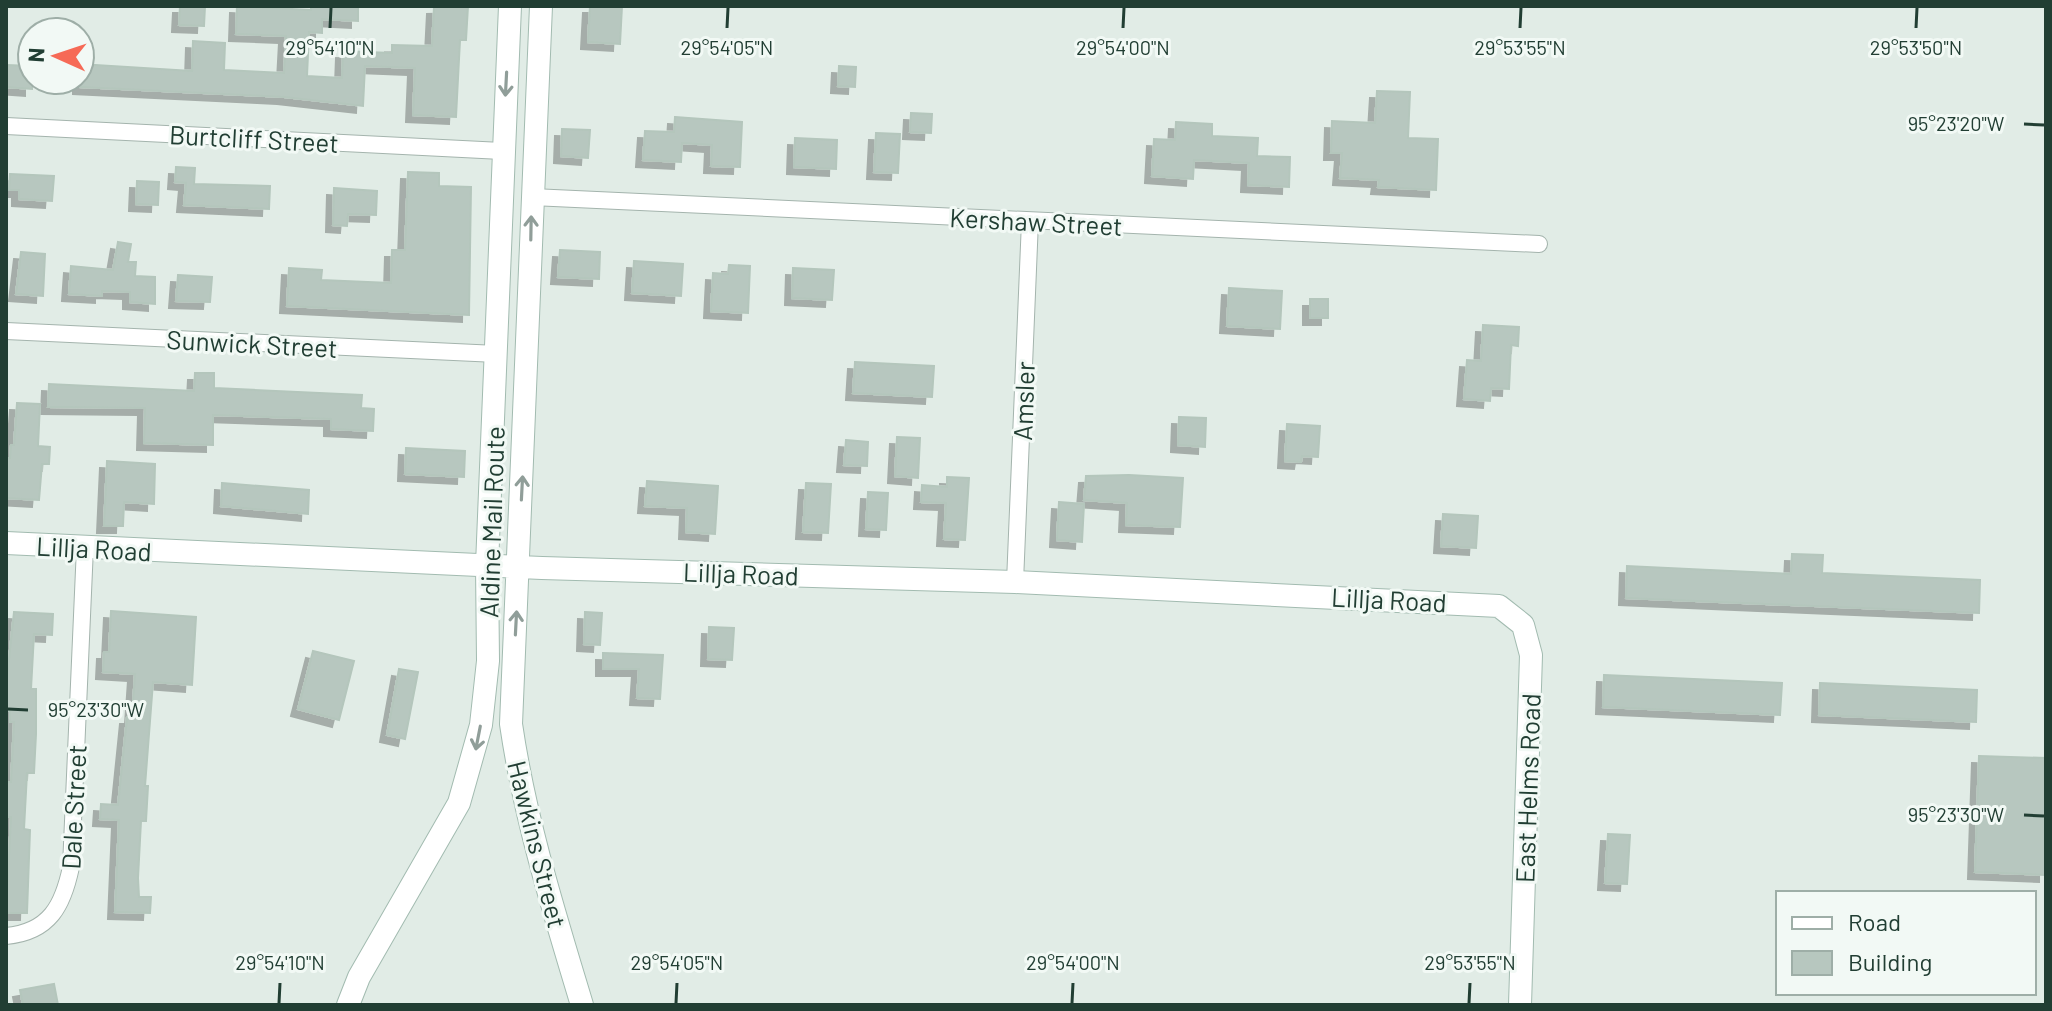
<svg xmlns="http://www.w3.org/2000/svg" width="2052" height="1011" font-family="Barlow,sans-serif">
<style>
.building{fill:#b7c7bf;stroke:#b4c6bc;stroke-width:2;filter:url(#shadow)}
.lines{fill:none;stroke-linecap:round;stroke-linejoin:round}
.street-casing{stroke:#a4b4ad;stroke-width:18}
.secondary-casing{stroke:#a2bbb0;stroke-width:24}
.street{stroke:#fff;stroke-width:16}
.secondary{stroke:#fff;stroke-width:22}
.oneway{stroke:#909e99}
.ticks{fill:none;stroke:#213e33;stroke-width:3}
.labels{text-anchor:middle;dominant-baseline:central;stroke-width:6;stroke-linejoin:round;paint-order:stroke}
.street-label{font-size:26px;fill:#213e33;stroke:#f2f9f5}
.ticks-label{font-size:20px;text-anchor:middle;fill:#213e33;stroke:#f2f9f5;stroke-width:6;stroke-linejoin:round;paint-order:stroke}
</style>
<defs>
<filter id="shadow"><feDropShadow dx="-7" dy="7" stdDeviation="0" flood-color="#0004"/></filter>
</defs>
<rect width="100%" height="100%" fill="#e1ece6"/>
<path class="building" d="M 180,6 L 205,6 L 204,26 L 179,25 Z
M 237,6 L 311,10 L 311,6 L 358,6 L 358,21 L 322,19 L 322,33 L 309,32 L 307,76 L 342,78 L 343,51 L 392,53 L 392,45 L 432,46 L 434,7 L 468,6 L 466,40 L 460,40 L 456,117 L 413,115 L 415,68 L 365,66 L 363,106 L 284,97 L 80,87 L 80,64 L 192,71 L 193,41 L 225,43 L 224,70 L 284,73 L 286,36 L 236,34 Z
M 590,6 L 622,6 L 620,44 L 588,42 Z
M 6,65 L 32,66 L 32,89 L 6,87 Z
M 839,66 L 856,67 L 855,87 L 838,86 Z
M 1377,91 L 1410,92 L 1408,138 L 1438,139 L 1436,190 L 1378,187 L 1379,180 L 1340,178 L 1342,153 L 1331,153 L 1332,121 L 1375,123 Z
M 911,113 L 932,114 L 931,133 L 910,132 Z
M 675,117 L 742,122 L 740,167 L 711,166 L 712,145 L 682,143 L 681,162 L 643,160 L 645,131 L 674,132 Z
M 1176,122 L 1212,124 L 1212,136 L 1258,138 L 1257,156 L 1290,157 L 1289,187 L 1248,185 L 1249,163 L 1194,160 L 1193,179 L 1152,176 L 1154,139 L 1175,140 Z
M 562,129 L 590,130 L 588,158 L 561,156 Z
M 876,133 L 900,134 L 898,173 L 874,172 Z
M 795,138 L 837,140 L 836,169 L 794,167 Z
M 176,167 L 195,168 L 194,184 L 270,186 L 269,209 L 184,205 L 186,183 L 175,182 Z
M 408,172 L 439,173 L 439,186 L 471,187 L 469,315 L 287,306 L 289,268 L 322,270 L 321,280 L 391,283 L 392,250 L 405,250 Z
M 10,174 L 54,176 L 52,201 L 19,199 L 19,190 L 9,190 Z
M 137,181 L 159,182 L 158,205 L 136,204 Z
M 334,188 L 377,191 L 376,215 L 348,214 L 347,226 L 333,225 Z
M 118,242 L 131,244 L 128,262 L 136,262 L 135,276 L 155,277 L 155,304 L 130,302 L 130,292 L 102,291 L 102,296 L 69,294 L 71,266 L 113,270 Z
M 560,250 L 600,252 L 599,279 L 558,277 Z
M 21,252 L 45,254 L 43,296 L 16,294 Z
M 634,261 L 683,264 L 681,296 L 632,293 Z
M 729,265 L 750,266 L 748,313 L 711,311 L 713,273 L 728,274 Z
M 793,268 L 834,270 L 832,300 L 792,298 Z
M 178,275 L 212,277 L 210,302 L 176,301 Z
M 1229,288 L 1282,291 L 1280,329 L 1227,326 Z
M 1310,299 L 1328,299 L 1328,318 L 1310,318 Z
M 1483,325 L 1519,327 L 1518,346 L 1511,345 L 1509,389 L 1491,388 L 1490,401 L 1464,399 L 1467,360 L 1481,361 Z
M 855,362 L 934,366 L 932,397 L 853,393 Z
M 195,373 L 214,373 L 214,388 L 362,395 L 361,408 L 374,409 L 373,431 L 331,429 L 331,419 L 213,415 L 213,445 L 144,443 L 145,408 L 48,407 L 49,384 L 194,391 Z
M 17,403 L 40,404 L 38,446 L 50,447 L 49,464 L 42,464 L 39,500 L 6,498 L 6,458 L 10,458 L 11,445 L 14,445 Z
M 1179,417 L 1206,418 L 1205,447 L 1178,445 Z
M 1287,424 L 1320,426 L 1318,457 L 1302,456 L 1301,462 L 1285,461 Z
M 897,437 L 920,438 L 918,478 L 895,476 Z
M 846,440 L 868,442 L 867,466 L 844,465 Z
M 406,448 L 465,451 L 464,477 L 405,474 Z
M 107,461 L 155,464 L 154,504 L 124,502 L 123,526 L 104,526 Z
M 1129,475 L 1183,478 L 1180,527 L 1126,525 L 1127,503 L 1084,500 L 1086,476 Z
M 947,477 L 969,478 L 965,540 L 944,539 L 946,503 L 921,502 L 922,485 L 947,487 Z
M 647,481 L 718,486 L 715,534 L 686,532 L 687,508 L 645,506 Z
M 222,483 L 309,490 L 308,514 L 221,506 Z
M 806,483 L 831,484 L 828,533 L 803,532 Z
M 868,492 L 888,493 L 886,530 L 866,529 Z
M 1059,502 L 1084,504 L 1082,542 L 1057,540 Z
M 1443,514 L 1478,516 L 1476,548 L 1441,546 Z
M 1792,554 L 1823,555 L 1822,573 L 1980,580 L 1979,613 L 1626,598 L 1627,566 L 1791,574 Z
M 111,611 L 196,617 L 192,685 L 153,682 L 145,786 L 148,786 L 146,821 L 141,821 L 138,878 L 139,897 L 151,897 L 150,913 L 115,912 L 119,820 L 100,819 L 101,804 L 118,805 L 127,717 L 132,717 L 135,674 L 103,672 L 104,652 L 109,652 Z
M 14,612 L 53,614 L 52,635 L 34,634 L 31,689 L 36,689 L 36,734 L 34,773 L 27,773 L 24,829 L 30,830 L 27,913 L 6,913 L 11,817 L 6,817 L 6,796 L 7,782 L 11,782 L 14,722 L 10,722 L 10,711 L 6,711 L 6,687 Z
M 585,612 L 602,613 L 600,645 L 584,644 Z
M 709,627 L 734,628 L 732,660 L 708,659 Z
M 313,651 L 354,661 L 339,720 L 298,709 Z
M 603,653 L 663,655 L 660,699 L 637,698 L 639,669 L 603,669 Z
M 399,669 L 418,672 L 405,739 L 387,735 Z
M 1604,675 L 1782,683 L 1780,715 L 1603,707 Z
M 1820,683 L 1977,690 L 1976,722 L 1819,715 Z
M 1979,756 L 2046,758 L 2046,875 L 1975,872 Z
M 1608,834 L 1630,835 L 1627,884 L 1605,883 Z
M 54,984 L 58,1005 L 23,1005 L 20,990 Z"/>
<g class="lines">
<defs>
<path id="street" d="M 6,126 L 502,151
M 532,197 L 1539,244
M 6,331 L 497,354
M 1015,582 L 1030,221
M 6,936 C 50,932 63,905 71,867 L 85,547"/>
<path id="secondary" d="M 541,6 L 511,724 C 525,820 554,912 582,1005
M 6,543 L 542,568 L 1015,582 L 1499,606 L 1523,625 L 1531,655 L 1520,1005
M 348,1005 L 359,977 L 459,803 L 481,725 L 488,661 L 487,565 L 510,6"/>
</defs>
<use href="#street" class="street-casing"/>
<use href="#secondary" class="secondary-casing"/>
<use href="#street" class="street"/>
<use href="#secondary" class="secondary"/>
</g>
<defs><path id="oneway-shaft" d="M-6 0H5M1.5-3L5.5 0L1.5 3" fill="none" stroke-width="1.6" stroke-linecap="round" stroke-linejoin="round" transform="scale(2)"/></defs>
<g class="oneway">
<use href="#oneway-shaft" transform="translate(506 84) rotate(93)"/>
<use href="#oneway-shaft" transform="translate(531 228) rotate(-89)"/>
<use href="#oneway-shaft" transform="translate(522 488) rotate(-87)"/>
<use href="#oneway-shaft" transform="translate(516 623) rotate(-87)"/>
<use href="#oneway-shaft" transform="translate(478 738) rotate(101)"/>
</g>
<path class="ticks" d="M 330,28 L 331,8M 727,28 L 728,8M 1123,28 L 1124,8M 1520,28 L 1521,8M 1916,28 L 1917,8M 2024,124 L 2044,125M 8,709 L 28,710M 2024,815 L 2044,816M 279,1003 L 280,983M 676,1003 L 677,983M 1072,1003 L 1073,983M 1469,1003 L 1470,983"/>
<g class="labels">
<g class="street-label">
<text transform="translate(254 138) rotate(3)">Burtcliff Street</text>
<text transform="translate(1036 221) rotate(3)">Kershaw Street</text>
<text transform="translate(252 343) rotate(3)">Sunwick Street</text>
<text transform="translate(1023 401) rotate(-88)">Amsler</text>
<text transform="translate(491 522) rotate(-88)">Aldine Mail Route</text>
<text transform="translate(94 548) rotate(3)">Lillja Road</text>
<text transform="translate(741 573) rotate(2)">Lillja Road</text>
<text transform="translate(1389 599) rotate(3)">Lillja Road</text>
<text transform="translate(1527 788) rotate(-88)">East Helms Road</text>
<text transform="translate(73 807) rotate(-87)">Dale Street</text>
<text transform="translate(538 844) rotate(76)">Hawkins Street</text>
</g>
</g>
<g class="ticks-label">
<text x="330" y="55">29°54'10"N</text>
<text x="727" y="55">29°54'05"N</text>
<text x="1123" y="55">29°54'00"N</text>
<text x="1520" y="55">29°53'55"N</text>
<text x="1916" y="55">29°53'50"N</text>
<text x="1956" y="131">95°23'20"W</text>
<text x="96" y="717">95°23'30"W</text>
<text x="1956" y="822">95°23'30"W</text>
<text x="280" y="970">29°54'10"N</text>
<text x="677" y="970">29°54'05"N</text>
<text x="1073" y="970">29°54'00"N</text>
<text x="1470" y="970">29°53'55"N</text>
</g>
<rect width="2052" height="1011" fill="none" stroke="#213e33" stroke-width="16"/>
<rect x="1776" y="891" width="260" height="104" fill="#f2f9f5" stroke="#9eaea7" stroke-width="2"/>
<rect x="1792" y="917" width="40" height="12" fill="#ffffff" stroke="#9eaea7" stroke-width="2"/>
<text x="1848" y="931" font-size="24" fill="#213e33">Road</text>
<rect x="1792" y="951" width="40" height="24" fill="#b7c7bf" stroke="#9eaea7" stroke-width="2"/>
<text x="1848" y="971" font-size="24" fill="#213e33">Building</text>
<g transform="translate(56 56) rotate(273)"><circle r="38" fill="#f2f9f5" stroke="#9eaea7" stroke-width="2"/>
<path d="M0-6L14 30L0 20L-14 30Z" fill="#f66a56"/>
<text y="-12" font-size="22" font-weight="bold" text-anchor="middle" fill="#213e33">N</text>
</g>
</svg>
